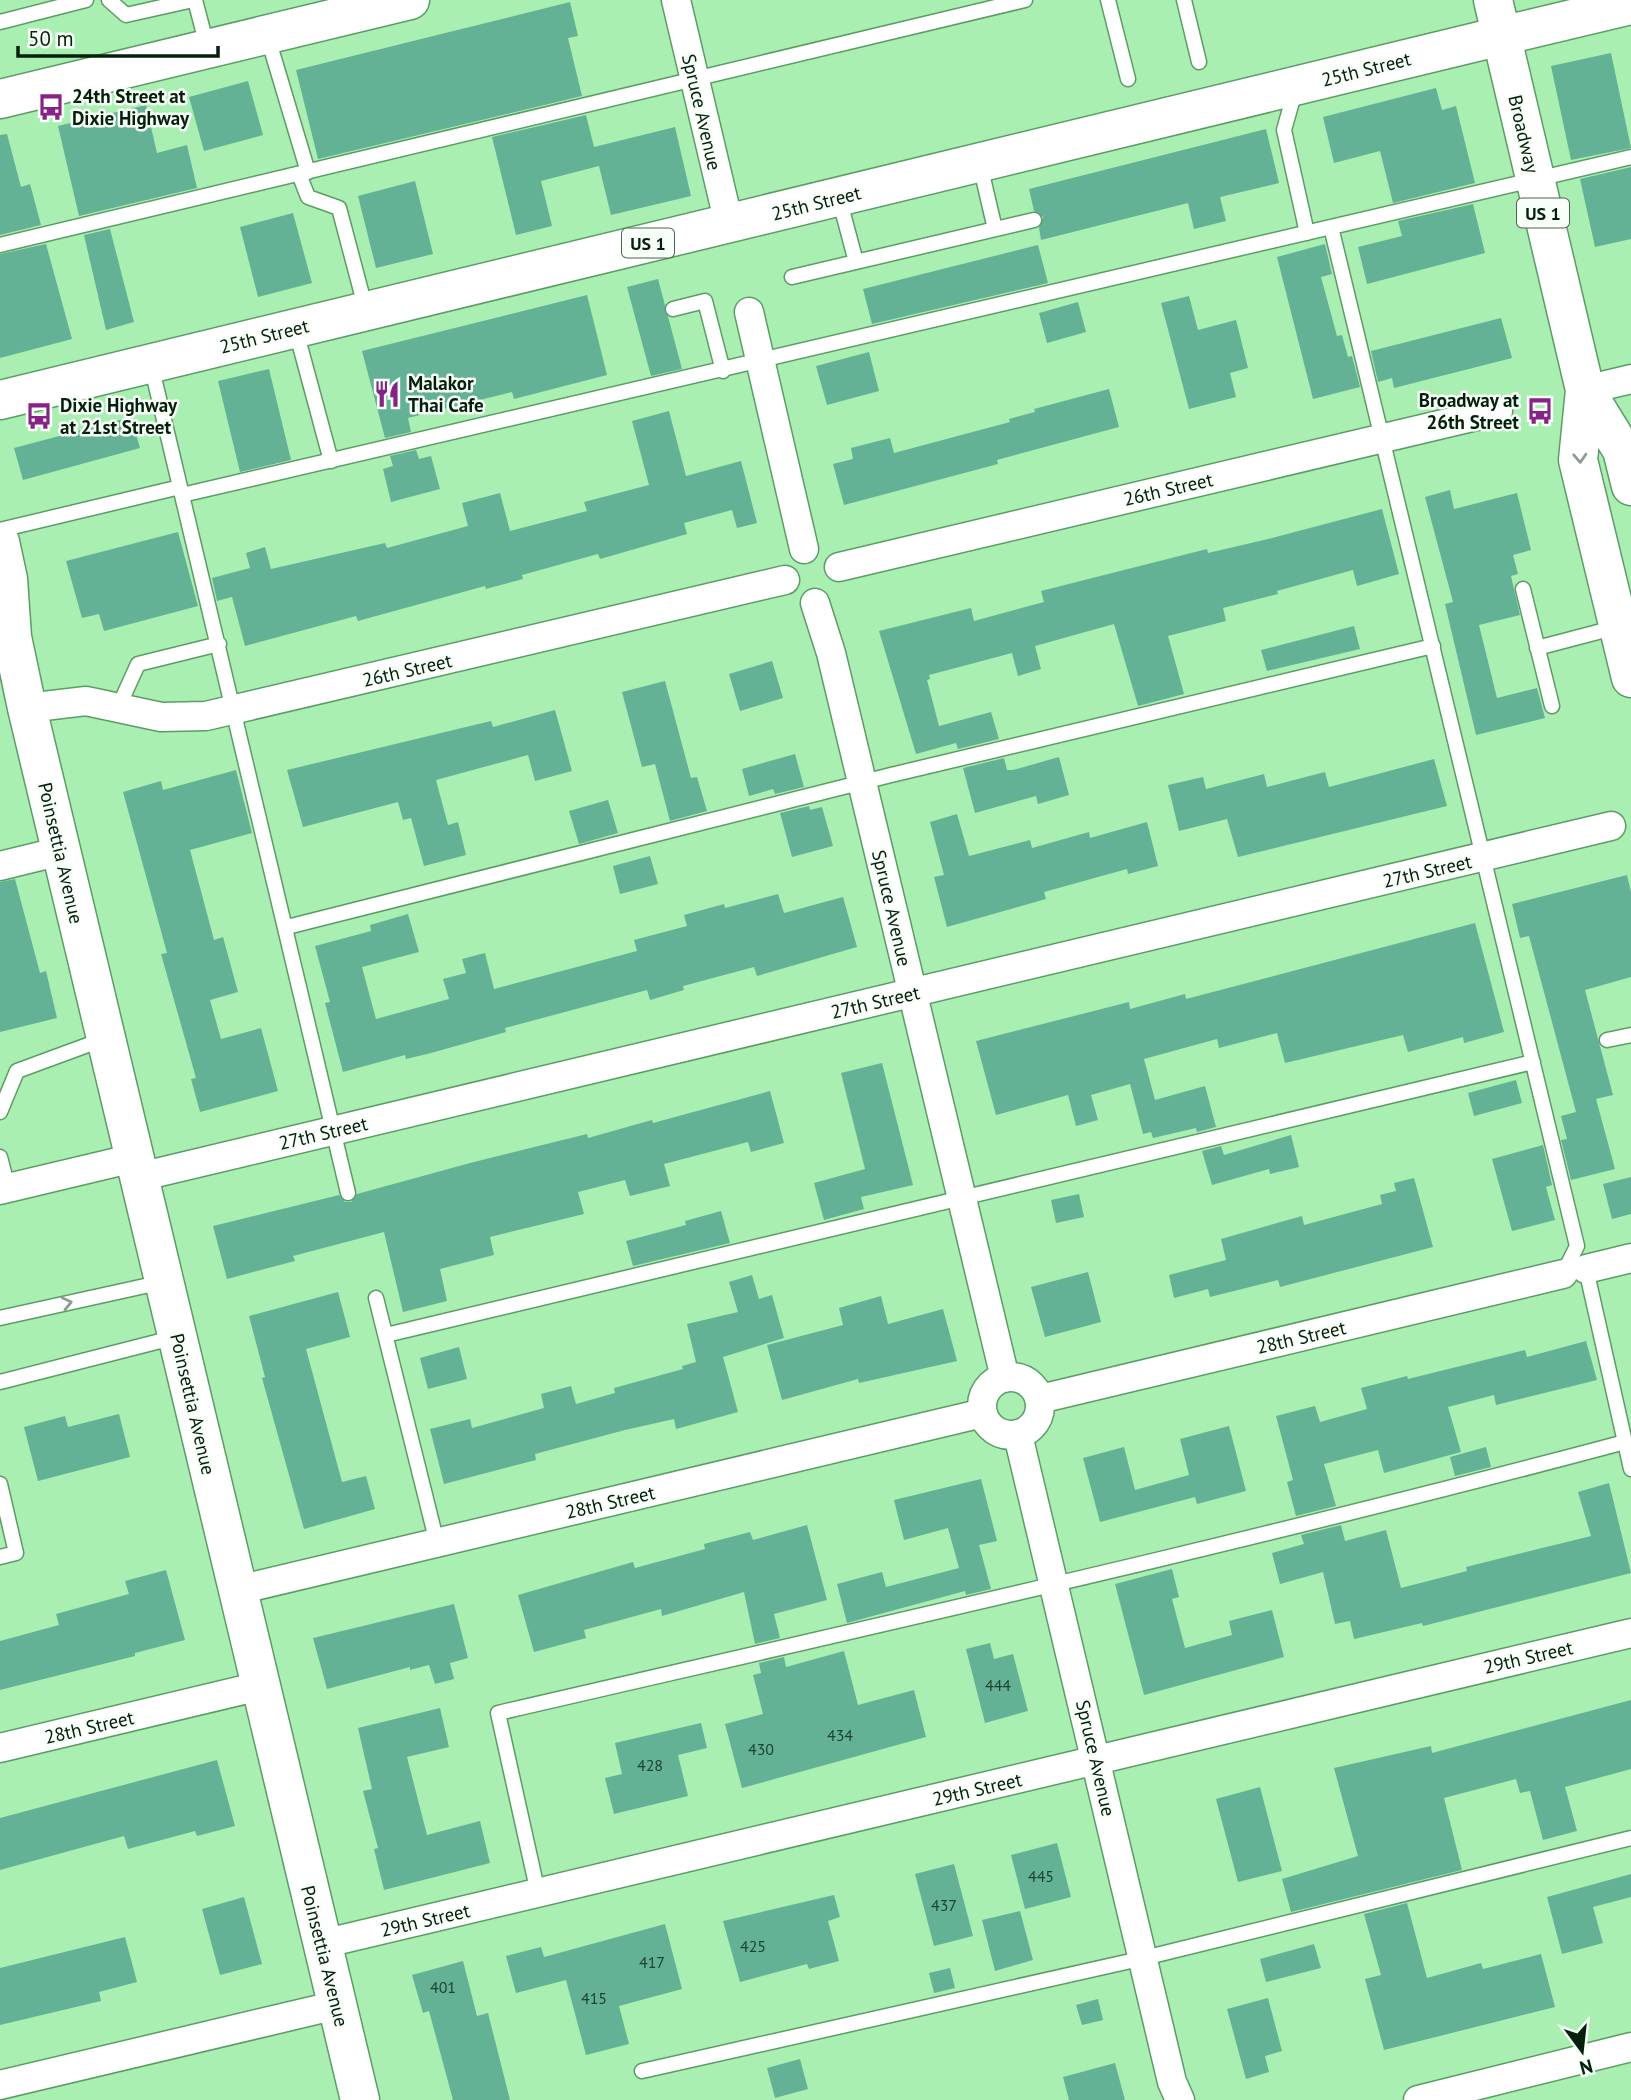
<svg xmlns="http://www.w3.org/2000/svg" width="1631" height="2100" font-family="'PT Sans',sans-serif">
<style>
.building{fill:#63b295}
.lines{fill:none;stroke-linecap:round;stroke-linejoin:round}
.lane-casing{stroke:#5a9d65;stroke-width:17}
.street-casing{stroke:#5a9d65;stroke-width:31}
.secondary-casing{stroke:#5a9d65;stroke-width:41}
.primary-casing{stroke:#5a9d65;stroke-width:41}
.lane{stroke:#fff;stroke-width:14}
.street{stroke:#fff;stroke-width:28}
.secondary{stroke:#fff;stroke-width:38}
.primary{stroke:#fff;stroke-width:38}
.oneway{stroke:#8e9b91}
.labels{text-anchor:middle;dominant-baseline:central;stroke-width:5;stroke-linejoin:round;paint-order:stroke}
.number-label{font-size:16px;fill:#1c442d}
.shield{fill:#f8fef8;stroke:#4d6351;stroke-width:2}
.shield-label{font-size:18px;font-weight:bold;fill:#04200a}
.street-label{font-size:19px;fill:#04200a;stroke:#f8fef8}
.poi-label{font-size:19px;font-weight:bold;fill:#04200a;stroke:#f8fef8;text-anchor:start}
</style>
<rect width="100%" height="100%" fill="#a9efb2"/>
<path class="building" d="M 570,2 L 578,36 L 568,38 L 582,96 L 318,159 L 296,70 Z
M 1611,53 L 1631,148 L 1571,160 L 1551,66 Z
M 248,81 L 263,135 L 204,151 L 189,97 Z
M 1436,88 L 1442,110 L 1456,106 L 1475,183 L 1393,203 L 1380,151 L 1334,163 L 1323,117 Z
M 146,105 L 157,153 L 187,145 L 197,188 L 79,216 L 58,126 Z
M 586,115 L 594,147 L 675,127 L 691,196 L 611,215 L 599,166 L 541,181 L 552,226 L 516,235 L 492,137 Z
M 1266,129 L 1279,183 L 1220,197 L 1226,221 L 1194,229 L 1188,203 L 1041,240 L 1039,228 L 1043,217 L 1034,211 L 1029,189 Z
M 7,134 L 21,187 L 30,184 L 41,225 L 0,235 L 0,135 Z
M 1631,167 L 1631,239 L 1595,247 L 1580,179 Z
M 415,181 L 433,254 L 376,268 L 358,196 Z
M 1473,204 L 1485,253 L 1367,284 L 1358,247 L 1402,236 L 1398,221 Z
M 293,213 L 312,283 L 258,297 L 240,227 Z
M 110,229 L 134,322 L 106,330 L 84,235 Z
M 46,244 L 72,339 L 0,358 L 0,254 Z
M 1325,244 L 1332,274 L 1321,277 L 1337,336 L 1342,335 L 1348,357 L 1352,356 L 1360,387 L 1313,399 L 1277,257 Z
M 1038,245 L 1048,283 L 872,324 L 863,289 Z
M 658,279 L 682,369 L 651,376 L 627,287 Z
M 587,295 L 607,375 L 514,399 L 512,392 L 408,418 L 411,432 L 385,438 L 362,351 Z
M 1189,296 L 1198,330 L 1236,320 L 1248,368 L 1230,373 L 1236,397 L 1189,409 L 1161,303 Z
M 1078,302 L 1086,332 L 1047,343 L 1039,313 Z
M 1501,318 L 1512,358 L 1394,388 L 1392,378 L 1378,382 L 1371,351 Z
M 869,352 L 879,391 L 827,405 L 816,366 Z
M 269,369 L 291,460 L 240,472 L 218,381 Z
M 1109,389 L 1119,427 L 997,460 L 998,464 L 844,505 L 833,464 L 853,459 L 851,448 L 890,438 L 894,453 L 1010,422 L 1009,419 L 1035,412 L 1034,409 Z
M 669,411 L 686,476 L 741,461 L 757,523 L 737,528 L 732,510 L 684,523 L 687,534 L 621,553 L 600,559 L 598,554 L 522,575 L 523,579 L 486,589 L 485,586 L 358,621 L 356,616 L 245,646 L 232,597 L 217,601 L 212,578 L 250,568 L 246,553 L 265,547 L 271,569 L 385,543 L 387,548 L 468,526 L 462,503 L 500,493 L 510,531 L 587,511 L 584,502 L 649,485 L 632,421 Z
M 131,417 L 140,448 L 23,480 L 14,448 Z
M 416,450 L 419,459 L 431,456 L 440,489 L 391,502 L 383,469 L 393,466 L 390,456 Z
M 1450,490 L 1454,509 L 1517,493 L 1531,550 L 1513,555 L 1518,574 L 1511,576 L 1520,615 L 1479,625 L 1497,698 L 1537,688 L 1545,718 L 1476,735 L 1445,604 L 1453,602 L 1425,497 Z
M 1382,509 L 1399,574 L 1357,586 L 1353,570 L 1277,591 L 1278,594 L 1223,608 L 1226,621 L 1168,636 L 1184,694 L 1138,706 L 1114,624 L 1035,646 L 1041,669 L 1018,676 L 1012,653 L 929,675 L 930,679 L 927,680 L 939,726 L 991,712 L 999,739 L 958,749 L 956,743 L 916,754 L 879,631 L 971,608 L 974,621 L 1044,602 L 1041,591 L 1207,549 L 1208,553 L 1264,540 Z
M 178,532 L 198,606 L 104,631 L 99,614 L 82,618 L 66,561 Z
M 1354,626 L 1360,649 L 1267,671 L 1261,650 Z
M 772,661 L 783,698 L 740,711 L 729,674 Z
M 665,681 L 691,778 L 697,777 L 707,811 L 670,821 L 655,764 L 642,767 L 622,692 Z
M 555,710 L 572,771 L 535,781 L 528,755 L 436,780 L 448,825 L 458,822 L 466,855 L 424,866 L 411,818 L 403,820 L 398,802 L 303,827 L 287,770 L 491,721 L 493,727 Z
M 795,754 L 804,787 L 775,794 L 773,789 L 749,796 L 742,769 Z
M 1059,757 L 1069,795 L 1038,804 L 1036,796 L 975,813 L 963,768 L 1004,758 L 1007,770 L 1013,770 Z
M 1434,759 L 1447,806 L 1238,857 L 1227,819 L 1179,831 L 1168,785 L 1203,777 L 1206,789 L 1264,774 L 1267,787 L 1325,772 L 1329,787 Z
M 236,770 L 252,833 L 190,850 L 214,940 L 223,937 L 238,992 L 210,1000 L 221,1039 L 261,1028 L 278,1091 L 200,1112 L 191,1079 L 196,1078 L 161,954 L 167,953 L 123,792 L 161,781 L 163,790 Z
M 608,800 L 618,833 L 579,844 L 569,811 Z
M 809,806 L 810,810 L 822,807 L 833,846 L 792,857 L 780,813 Z
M 957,814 L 969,856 L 1030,840 L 1032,848 L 1089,832 L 1090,838 L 1147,822 L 1158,866 L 1128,874 L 1127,869 L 1044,892 L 1046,899 L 947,927 L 934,877 L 944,875 L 930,822 Z
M 650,856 L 658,884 L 620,894 L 613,866 Z
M 1627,875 L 1631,892 L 1631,977 L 1585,990 L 1613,1095 L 1596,1099 L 1615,1169 L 1571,1180 L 1561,1140 L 1567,1139 L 1561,1116 L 1576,1112 L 1529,936 L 1520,938 L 1512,904 Z
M 15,879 L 40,973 L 46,971 L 57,1018 L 0,1032 L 0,882 Z
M 778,894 L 784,913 L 843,897 L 857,947 L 757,976 L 754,967 L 683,986 L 684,990 L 650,1000 L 647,990 L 505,1028 L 506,1032 L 431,1053 L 406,1059 L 405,1055 L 343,1072 L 325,1003 L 330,1002 L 315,946 L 371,931 L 370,925 L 408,914 L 419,952 L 362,967 L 376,1019 L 449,999 L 443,979 L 466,973 L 462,959 L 485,953 L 494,989 L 637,951 L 634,940 L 687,926 L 684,915 L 724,904 L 725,908 Z
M 1475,923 L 1504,1032 L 1464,1043 L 1463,1037 L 1408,1052 L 1403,1035 L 1285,1063 L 1277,1033 L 1219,1048 L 1217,1039 L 1144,1059 L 1155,1100 L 1205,1086 L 1216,1127 L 1197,1132 L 1196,1128 L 1153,1138 L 1151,1132 L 1143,1134 L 1130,1084 L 1091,1095 L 1098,1120 L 1076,1126 L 1068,1095 L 996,1115 L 976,1041 L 1129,1002 L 1130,1009 L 1185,994 L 1186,999 Z
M 882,1063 L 913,1185 L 861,1197 L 864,1209 L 824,1220 L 814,1183 L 865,1169 L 841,1073 Z
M 1516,1080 L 1522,1103 L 1474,1116 L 1468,1093 Z
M 770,1091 L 784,1143 L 751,1152 L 748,1142 L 664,1164 L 670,1186 L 630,1196 L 625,1180 L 578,1192 L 584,1214 L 490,1237 L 494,1255 L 440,1269 L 447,1301 L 403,1312 L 384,1232 L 293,1256 L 295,1261 L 227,1279 L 213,1226 L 339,1195 L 345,1202 L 351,1202 L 357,1194 L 470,1163 L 587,1134 L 588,1138 L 652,1120 L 653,1123 Z
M 1291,1135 L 1299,1167 L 1270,1174 L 1269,1169 L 1212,1185 L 1202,1151 L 1221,1146 L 1224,1155 Z
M 1543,1145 L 1552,1185 L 1546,1187 L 1555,1220 L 1512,1231 L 1492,1159 Z
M 1631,1177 L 1631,1214 L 1612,1219 L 1603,1184 Z
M 1414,1178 L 1433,1247 L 1280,1287 L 1278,1280 L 1210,1297 L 1208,1289 L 1174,1298 L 1169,1275 L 1226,1260 L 1221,1239 L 1302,1216 L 1304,1225 L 1382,1204 L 1380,1195 L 1396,1191 L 1394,1183 Z
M 1079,1194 L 1084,1217 L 1056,1223 L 1051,1200 Z
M 721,1211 L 730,1243 L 633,1266 L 626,1241 L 686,1225 L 685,1221 Z
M 1088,1272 L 1101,1322 L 1045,1337 L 1031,1287 Z
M 752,1275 L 759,1299 L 772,1295 L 784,1338 L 723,1357 L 738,1412 L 676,1429 L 674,1419 L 625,1430 L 535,1454 L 536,1460 L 444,1484 L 430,1429 L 470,1419 L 472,1428 L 544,1408 L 541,1394 L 571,1386 L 576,1404 L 615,1393 L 614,1388 L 683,1369 L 682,1366 L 696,1362 L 687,1324 L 738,1312 L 729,1282 Z
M 338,1292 L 350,1337 L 306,1349 L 342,1482 L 366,1476 L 375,1509 L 304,1529 L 262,1378 L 265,1377 L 249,1316 Z
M 881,1296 L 888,1324 L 943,1309 L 957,1361 L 859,1383 L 858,1379 L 782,1400 L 767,1345 L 843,1325 L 839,1308 Z
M 1586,1341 L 1597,1380 L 1496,1405 L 1494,1395 L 1448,1407 L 1461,1452 L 1384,1473 L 1378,1450 L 1324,1464 L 1336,1506 L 1296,1516 L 1287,1482 L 1293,1480 L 1276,1416 L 1315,1406 L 1320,1422 L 1367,1409 L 1361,1388 L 1407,1376 L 1408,1379 L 1525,1350 L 1527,1357 Z
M 459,1347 L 467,1379 L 428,1389 L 420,1358 Z
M 119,1414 L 130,1457 L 38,1481 L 24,1427 L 65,1416 L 68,1427 Z
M 1229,1426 L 1246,1491 L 1197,1504 L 1195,1497 L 1100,1522 L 1083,1458 L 1124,1447 L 1135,1490 L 1189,1475 L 1180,1439 Z
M 1486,1447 L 1491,1467 L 1455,1476 L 1450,1457 Z
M 981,1479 L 997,1541 L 979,1545 L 991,1589 L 966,1595 L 965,1591 L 847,1623 L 837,1584 L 882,1572 L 886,1587 L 959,1568 L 948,1528 L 904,1540 L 894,1500 Z
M 1609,1483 L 1631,1573 L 1423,1626 L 1422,1623 L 1354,1639 L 1350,1621 L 1335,1624 L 1323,1572 L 1280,1584 L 1272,1553 L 1304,1544 L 1301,1535 L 1341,1525 L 1345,1541 L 1386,1530 L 1401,1588 L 1467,1571 L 1466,1567 L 1591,1536 L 1578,1492 Z
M 807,1525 L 827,1600 L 774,1614 L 780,1638 L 755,1644 L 744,1592 L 662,1616 L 661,1609 L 584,1630 L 586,1638 L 534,1652 L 518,1595 L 633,1562 L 635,1568 L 705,1549 L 704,1544 L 750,1532 L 753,1540 Z
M 1172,1569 L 1179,1597 L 1172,1599 L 1185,1648 L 1232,1635 L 1229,1621 L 1272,1610 L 1284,1657 L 1144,1695 L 1115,1584 Z
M 166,1570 L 185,1640 L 135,1653 L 135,1656 L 0,1690 L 0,1641 L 59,1625 L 56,1614 L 129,1594 L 125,1581 Z
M 454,1604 L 468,1658 L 450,1663 L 454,1679 L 435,1684 L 429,1665 L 410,1670 L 410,1667 L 327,1689 L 313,1638 Z
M 990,1643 L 994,1659 L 1013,1654 L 1028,1711 L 985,1723 L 966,1649 Z
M 844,1651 L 858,1705 L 914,1690 L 926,1737 L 742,1788 L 725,1724 L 763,1714 L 753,1675 L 761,1673 L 759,1663 L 784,1657 L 786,1667 Z
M 1631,1700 L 1631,1769 L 1565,1787 L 1577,1831 L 1543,1840 L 1530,1791 L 1520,1793 L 1516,1779 L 1444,1798 L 1462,1870 L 1291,1912 L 1282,1879 L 1358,1856 L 1334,1768 L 1431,1746 L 1432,1753 Z
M 440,1708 L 449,1747 L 407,1757 L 427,1835 L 480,1821 L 490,1863 L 384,1890 L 374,1849 L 378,1848 L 363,1791 L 372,1789 L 358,1728 Z
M 701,1723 L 707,1748 L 678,1755 L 688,1796 L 614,1814 L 605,1778 L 622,1774 L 615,1743 Z
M 217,1760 L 235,1826 L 197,1836 L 195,1831 L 128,1849 L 124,1836 L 0,1870 L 0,1818 Z
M 1260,1787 L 1282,1871 L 1238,1882 L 1216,1799 Z
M 1057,1843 L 1071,1897 L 1025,1909 L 1011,1855 Z
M 954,1864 L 973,1936 L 934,1946 L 915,1874 Z
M 1631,1874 L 1631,1897 L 1593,1907 L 1603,1943 L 1562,1954 L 1547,1897 Z
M 834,1895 L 840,1917 L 828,1921 L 839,1961 L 809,1969 L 807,1964 L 740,1982 L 723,1921 Z
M 244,1897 L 262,1964 L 220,1975 L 202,1909 Z
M 1407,1903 L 1427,1978 L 1481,1963 L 1483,1969 L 1541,1954 L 1555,2007 L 1384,2050 L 1365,1979 L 1381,1975 L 1364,1914 Z
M 1020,1911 L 1033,1960 L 995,1971 L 982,1920 Z
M 665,1924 L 682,1989 L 619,2006 L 629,2044 L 586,2055 L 566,1980 L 516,1993 L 506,1956 L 541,1947 L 544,1957 Z
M 125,1937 L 137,1982 L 99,1992 L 101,2001 L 0,2025 L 0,1968 Z
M 1314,1944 L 1321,1968 L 1266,1982 L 1260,1959 Z
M 463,1961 L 477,2016 L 488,2013 L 510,2100 L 453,2100 L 429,2011 L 423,2013 L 412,1975 Z
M 950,1968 L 955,1988 L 934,1993 L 929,1973 Z
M 1268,1998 L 1282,2051 L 1265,2056 L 1269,2072 L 1246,2079 L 1227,2009 Z
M 1098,1999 L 1103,2020 L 1082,2025 L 1076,2005 Z
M 800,2059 L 808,2089 L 775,2098 L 767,2068 Z
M 1115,2063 L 1125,2100 L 1069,2100 L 1063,2077 Z"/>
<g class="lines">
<defs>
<path id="lane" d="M 109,0 L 126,15 L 193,0
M 195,0 L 207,46
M 1108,0 L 1128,79
M 1184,0 L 1199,62
M 0,22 L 86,0
M 267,35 L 308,172
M 1295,91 L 1284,130 L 1307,233
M 980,165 L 995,229
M 299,174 L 308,197 L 339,208 L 366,310
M 839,198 L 856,262
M 1331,227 L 1577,1246 L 1563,1274
M 0,245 L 1025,0
M 792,277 L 1034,220
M 673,309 L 705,301 L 723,371
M 296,331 L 331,461
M 151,365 L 348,1193
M 182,495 L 1631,157
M 0,530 L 180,487
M 1523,589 L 1552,706
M 1537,648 L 1617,627
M 118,708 L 138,664 L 219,644
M 287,927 L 891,775 L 1433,646
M 1607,1040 L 1631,1035
M 0,1112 L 17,1071 L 104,1039
M 0,1157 L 8,1188
M 1586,1269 L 1631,1469
M 376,1298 L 437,1543
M 0,1318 L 163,1282
M 386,1335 L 1533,1062
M 0,1382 L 176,1337
M 0,1484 L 16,1553 L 0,1557
M 538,1893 L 498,1713 C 874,1626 1251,1542 1625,1442
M 642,2071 L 1144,1958 L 1631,1838"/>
<path id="street" d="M 676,0 L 729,224
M 749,312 L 804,549
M 1585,390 L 1631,379
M 839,567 L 1498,411
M 815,603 L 831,653 L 1005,1378
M 27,708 L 86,701 L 161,717 L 206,716 L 785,580
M 0,866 L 61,851
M 139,1177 L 1611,826
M 0,1190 L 134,1158
M 1586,1269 L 1631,1258
M982 1406a29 29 0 1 1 58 0a29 29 0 1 1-58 0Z
M 1040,1399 L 1563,1274
M 1018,1435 L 1172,2082 L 1180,2100
M 238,1590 L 983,1413
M 0,1748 L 260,1686
M 322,1944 L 1631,1633
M 0,2085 L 337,2005
M 1418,2100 L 1631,2047"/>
<path id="secondary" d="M 1501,36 L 1631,5
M 0,542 L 8,579 L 12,637 L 27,708 L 360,2100"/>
<path id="primary" d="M 1493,0 L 1585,390 L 1578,460 L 1631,678
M 0,99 L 410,0
M 1585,390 L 1622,450 L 1631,486
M 0,400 L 1501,36"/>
</defs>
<use href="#lane" class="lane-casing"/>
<use href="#street" class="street-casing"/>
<use href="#secondary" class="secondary-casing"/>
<use href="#primary" class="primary-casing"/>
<use href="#lane" class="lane"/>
<use href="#street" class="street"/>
<use href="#secondary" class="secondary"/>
<use href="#primary" class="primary"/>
</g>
<defs><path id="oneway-chevron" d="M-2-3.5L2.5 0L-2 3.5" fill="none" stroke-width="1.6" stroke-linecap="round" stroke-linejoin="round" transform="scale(1.75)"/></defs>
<g class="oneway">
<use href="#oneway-chevron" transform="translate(1580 458) rotate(87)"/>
<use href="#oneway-chevron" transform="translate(67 1303) rotate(-13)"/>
</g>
<defs>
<symbol id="bus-bare" viewBox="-9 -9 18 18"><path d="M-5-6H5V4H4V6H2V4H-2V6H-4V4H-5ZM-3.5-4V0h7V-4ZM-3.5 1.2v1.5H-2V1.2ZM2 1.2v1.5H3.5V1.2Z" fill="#882188" stroke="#f8fef8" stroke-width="2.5" paint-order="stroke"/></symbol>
<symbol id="restaurant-bare" viewBox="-9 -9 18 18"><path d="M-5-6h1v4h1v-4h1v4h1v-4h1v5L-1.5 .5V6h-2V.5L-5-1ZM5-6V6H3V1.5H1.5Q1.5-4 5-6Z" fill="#882188" stroke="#f8fef8" stroke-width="2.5" paint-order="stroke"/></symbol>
</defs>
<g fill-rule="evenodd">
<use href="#bus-bare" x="32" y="88" width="38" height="38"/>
<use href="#restaurant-bare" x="368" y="375" width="38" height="38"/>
<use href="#bus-bare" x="1521" y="392" width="38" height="38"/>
<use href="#bus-bare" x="20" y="397" width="38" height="38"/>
</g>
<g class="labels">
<g class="number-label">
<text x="998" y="1685">444</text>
<text x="840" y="1735">434</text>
<text x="761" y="1749">430</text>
<text x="650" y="1765">428</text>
<text x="1041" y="1876">445</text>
<text x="944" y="1905">437</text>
<text x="753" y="1946">425</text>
<text x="652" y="1962">417</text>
<text x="443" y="1987">401</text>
<text x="594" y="1998">415</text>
</g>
<g class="shield">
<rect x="1517" y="198.5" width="52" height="29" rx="5"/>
<rect x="622" y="228.5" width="52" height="29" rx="5"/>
</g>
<g class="shield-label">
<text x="1543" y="213">US 1</text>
<text x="648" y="243">US 1</text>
</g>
<g class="street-label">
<text transform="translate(1366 69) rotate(-14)">25th Street</text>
<text transform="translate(702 112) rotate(77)">Spruce Avenue</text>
<text transform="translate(1524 134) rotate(77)">Broadway</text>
<text transform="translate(816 203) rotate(-14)">25th Street</text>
<text transform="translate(264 336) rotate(-14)">25th Street</text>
<text transform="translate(1168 489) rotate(-13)">26th Street</text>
<text transform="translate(407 670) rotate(-13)">26th Street</text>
<text transform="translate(61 853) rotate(77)">Poinsettia Avenue</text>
<text transform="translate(1427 871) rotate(-13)">27th Street</text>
<text transform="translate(892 908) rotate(77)">Spruce Avenue</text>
<text transform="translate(875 1002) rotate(-13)">27th Street</text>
<text transform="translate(323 1133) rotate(-13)">27th Street</text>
<text transform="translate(1301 1337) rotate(-13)">28th Street</text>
<text transform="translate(193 1404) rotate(77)">Poinsettia Avenue</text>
<text transform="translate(610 1502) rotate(-13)">28th Street</text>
<text transform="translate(1528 1657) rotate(-13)">29th Street</text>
<text transform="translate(89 1727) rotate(-13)">28th Street</text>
<text transform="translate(1096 1758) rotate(77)">Spruce Avenue</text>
<text transform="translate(977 1789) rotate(-13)">29th Street</text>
<text transform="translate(425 1920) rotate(-13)">29th Street</text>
<text transform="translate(325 1956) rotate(76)">Poinsettia Avenue</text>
</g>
<g class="poi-label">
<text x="72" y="96">24th Street at<tspan x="72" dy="22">Dixie Highway</tspan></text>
<text x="408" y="383">Malakor<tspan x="408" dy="22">Thai Cafe</tspan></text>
<text x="1519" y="400" text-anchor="end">Broadway at<tspan x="1519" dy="22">26th Street</tspan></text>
<text x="60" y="405">Dixie Highway<tspan x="60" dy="22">at 21st Street</tspan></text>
</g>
</g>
<g transform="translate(1582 2051) rotate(165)" stroke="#f8fef8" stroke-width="5" paint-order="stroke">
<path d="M0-5L12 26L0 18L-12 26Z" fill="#04200a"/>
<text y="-10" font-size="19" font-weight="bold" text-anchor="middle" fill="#04200a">N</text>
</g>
<path d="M18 46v10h200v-10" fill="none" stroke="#04200a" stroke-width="3.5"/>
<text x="28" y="46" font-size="21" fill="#04200a" stroke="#f8fef8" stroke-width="5" paint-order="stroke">50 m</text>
</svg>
